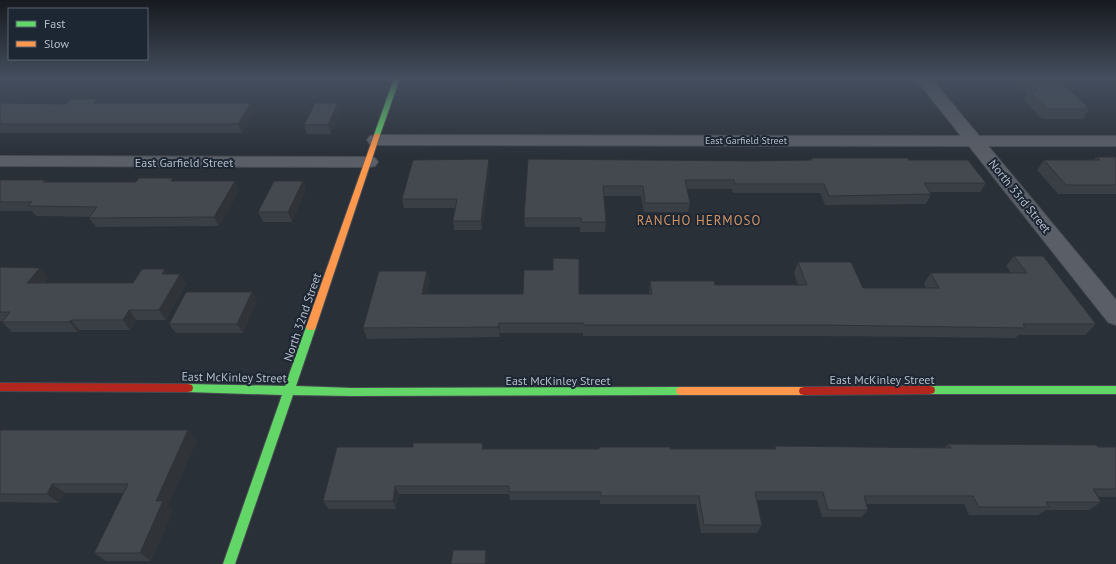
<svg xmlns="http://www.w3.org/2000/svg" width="1116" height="564" font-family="'PT Sans',sans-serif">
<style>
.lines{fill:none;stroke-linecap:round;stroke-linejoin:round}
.street-casing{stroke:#484c53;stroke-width:2}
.fast-casing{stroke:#484c53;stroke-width:2}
.slow-casing{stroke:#484c53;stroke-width:2}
.jam-casing{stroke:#484c53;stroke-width:2}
.street{fill:#5a5e66;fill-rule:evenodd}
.fast{fill:#63d668;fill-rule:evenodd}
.slow{fill:#ff974d;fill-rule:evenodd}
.jam{fill:#b3261e;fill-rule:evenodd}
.wall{fill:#3a3f45}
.shaded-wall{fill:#303338}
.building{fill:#444950;stroke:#303338}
.labels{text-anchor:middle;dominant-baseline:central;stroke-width:4;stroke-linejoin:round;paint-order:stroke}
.far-street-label{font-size:10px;fill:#b4bcc9;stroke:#1d2633}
.street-label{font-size:12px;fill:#b4bcc9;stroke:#1d2633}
.neighbourhood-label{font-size:13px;letter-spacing:1px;fill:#d59563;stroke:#1d2633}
</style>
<rect width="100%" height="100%" fill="#2a3038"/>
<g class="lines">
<defs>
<path id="street" d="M 915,78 L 931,78 L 979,136 L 1116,136 L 1116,146 L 988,146 L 1116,300 L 1116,325 L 1108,322 L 969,146 L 376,145 L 370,144 L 367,140 L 370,136 L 376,135 L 961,136 Z
M 0,156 L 369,157 L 375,158 L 378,162 L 375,166 L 369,167 L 0,166 Z"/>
<path id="fast" d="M 394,78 L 400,78 L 380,135 L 377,137 L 375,136 L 374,135 Z
M 311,323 L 314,324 L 316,327 L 296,386 L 351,388 L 681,387 L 685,388 L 686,391 L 685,394 L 681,395 L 351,396 L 293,395 L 235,564 L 223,564 L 282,395 L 188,392 L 184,391 L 183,388 L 184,385 L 188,384 L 285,386 L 306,327 L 308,324 Z
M 930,386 L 1116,386 L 1116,394 L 930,394 L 926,393 L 925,390 L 926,387 Z"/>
<path id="slow" d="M 377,133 L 380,135 L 316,327 L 314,330 L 308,330 L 306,327 L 374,135 Z
M 681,387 L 804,387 L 808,388 L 809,391 L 808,394 L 804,395 L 681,395 L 677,394 L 676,391 L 677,388 Z"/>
<path id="jam" d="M 0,383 L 188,384 L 192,385 L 193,388 L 192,391 L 188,392 L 0,391 Z
M 930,386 L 934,387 L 935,390 L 934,393 L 930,394 L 804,395 L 800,394 L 799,391 L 800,388 L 804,387 Z"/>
</defs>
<use href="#street" class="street-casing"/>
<use href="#fast" class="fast-casing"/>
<use href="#slow" class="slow-casing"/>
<use href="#jam" class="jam-casing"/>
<use href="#street" class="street"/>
<use href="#fast" class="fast"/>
<use href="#slow" class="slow"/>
<use href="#jam" class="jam"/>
</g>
<path class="wall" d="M 1010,78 L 1056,78 L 1088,107 L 1087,108 L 1089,109 L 1083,119 L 1042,119 L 1024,100 L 1027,94 Z
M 97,99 L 99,103 L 255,112 L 242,133 L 0,133 L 0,103 L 66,104 Z
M 338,103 L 341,112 L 331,134 L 307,134 L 304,125 Z
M 1096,157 L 1116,157 L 1116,194 L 1058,194 L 1037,170 L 1044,160 L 1093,160 Z
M 811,158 L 909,160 L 986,183 L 980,192 L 930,192 L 931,194 L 926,204 L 825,205 L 820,193 L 733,193 L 732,189 L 687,189 L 690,203 L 688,212 L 644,212 L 641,196 L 604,196 L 606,222 L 605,232 L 580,232 L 580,227 L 525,227 L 524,218 L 528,159 L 753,161 L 810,160 Z
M 490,167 L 482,230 L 454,230 L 453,221 L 455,208 L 404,208 L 402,199 Z
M 0,180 L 45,180 L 47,182 L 117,182 L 174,181 L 235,181 L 239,191 L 219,226 L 96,227 L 89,218 L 90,217 L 36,216 L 32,211 L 0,211 Z
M 303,181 L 306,190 L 292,222 L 263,222 L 258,212 Z
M 1014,256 L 1096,324 L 1085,335 L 1018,335 L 1016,338 L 817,336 L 583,336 L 583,333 L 500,333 L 500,337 L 367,339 L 363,328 L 427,271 L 430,281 L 427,294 L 649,294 L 649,292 L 650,281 L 715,285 L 798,285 L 794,273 L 798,262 L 863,288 L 926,288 L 924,283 L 931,273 L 1011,273 L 1006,266 Z
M 0,267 L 48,277 L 44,283 L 133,283 L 169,274 L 186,284 L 166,320 L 136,320 L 130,330 L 79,330 L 78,332 L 12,332 L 2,322 L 3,321 L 0,321 Z
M 252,292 L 257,301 L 243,333 L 176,333 L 169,324 Z
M 0,430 L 188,430 L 197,440 L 168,505 L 173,510 L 151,561 L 106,561 L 94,553 L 124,493 L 65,493 L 59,503 L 0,502 Z
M 948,444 L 1116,447 L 1116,497 L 1098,497 L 1101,502 L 1089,510 L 1046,510 L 1038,515 L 969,515 L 964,504 L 866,504 L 868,510 L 861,517 L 822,517 L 817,500 L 756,500 L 762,525 L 757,533 L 701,533 L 696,504 L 600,504 L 600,500 L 510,500 L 509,494 L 399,494 L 396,509 L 328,509 L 323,501 L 413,447 L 484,449 L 774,449 L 775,446 L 944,448 Z"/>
<path class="shaded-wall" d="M 97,99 L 103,108 L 93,103 Z
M 251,103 L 255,112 L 242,133 L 238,124 Z
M 338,103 L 341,112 L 331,134 L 328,125 Z
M 489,159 L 490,167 L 482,230 L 481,221 Z
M 235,181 L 239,191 L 219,226 L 214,217 Z
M 303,181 L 306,190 L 292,222 L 288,212 Z
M 40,268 L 48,277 L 36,293 L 27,283 Z
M 165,269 L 172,278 L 162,274 Z
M 427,271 L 430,281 L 425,305 L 422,294 Z
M 180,274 L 186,284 L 166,320 L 159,310 Z
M 252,292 L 257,301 L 243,333 L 237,324 Z
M 129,310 L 136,320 L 130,330 L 123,320 Z
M 71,320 L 79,330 L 78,332 L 69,322 Z
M 499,323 L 500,333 L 500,337 L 498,327 Z
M 188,430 L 197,440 L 168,505 L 173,510 L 151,561 L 140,553 L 156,501 Z
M 52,484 L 65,493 L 59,503 L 47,494 Z
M 395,486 L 399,494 L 396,509 L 393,501 Z
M 486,550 L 488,557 L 487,564 L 485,564 Z"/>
<path class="building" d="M 1025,78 L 1056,78 L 1088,107 L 1086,107 L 1089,109 L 1048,109 L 1029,91 L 1038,91 Z
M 71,99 L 97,99 L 93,103 L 251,103 L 238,124 L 0,124 L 0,103 L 66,104 Z
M 315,103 L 338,103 L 328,125 L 304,125 Z
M 1096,157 L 1116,157 L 1116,185 L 1066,185 L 1044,160 L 1100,160 Z
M 811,158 L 908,158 L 909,160 L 968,160 L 986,183 L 924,183 L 931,194 L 829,196 L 824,184 L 735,184 L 734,180 L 685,180 L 690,203 L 645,203 L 643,186 L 603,186 L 606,222 L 581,222 L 581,218 L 524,218 L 528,159 L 753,161 L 812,160 Z
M 489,159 L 481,221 L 453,221 L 457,199 L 402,199 L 413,160 Z
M 139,178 L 173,178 L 171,181 L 235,181 L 214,217 L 89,218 L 97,207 L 28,206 L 32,202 L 0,202 L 0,180 L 45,180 L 43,182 L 136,182 Z
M 274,181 L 303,181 L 288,212 L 258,212 Z
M 1014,256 L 1043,256 L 1096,324 L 1023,324 L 1025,328 L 822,325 L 584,325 L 583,323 L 499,323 L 498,327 L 363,328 L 379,271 L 427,271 L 422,294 L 523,294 L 524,270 L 553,270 L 553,258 L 579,259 L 579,294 L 652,294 L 650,281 L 714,281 L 715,285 L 807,285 L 798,262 L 851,262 L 863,288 L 939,288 L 931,273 L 1027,273 Z
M 0,267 L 40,268 L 27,283 L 133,283 L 142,269 L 165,269 L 162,274 L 180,274 L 159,310 L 129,310 L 123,320 L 71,320 L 69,322 L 2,322 L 10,312 L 0,312 Z
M 186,292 L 252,292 L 237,324 L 169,324 Z
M 0,430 L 188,430 L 156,501 L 163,501 L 140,553 L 94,553 L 128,484 L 52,484 L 47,494 L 0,494 Z
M 413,443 L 483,443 L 482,449 L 599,449 L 599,447 L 670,447 L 670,449 L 776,449 L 775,446 L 951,448 L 948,444 L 1096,445 L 1098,447 L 1116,447 L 1116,489 L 1093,489 L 1101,502 L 1046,502 L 1049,507 L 979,507 L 973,496 L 864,496 L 868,510 L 828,510 L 823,492 L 755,492 L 762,525 L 704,525 L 699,496 L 601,496 L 601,492 L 509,492 L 509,486 L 395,486 L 393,501 L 323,501 L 337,447 L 413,447 Z
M 453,550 L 486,550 L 485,564 L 451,564 Z"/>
<linearGradient id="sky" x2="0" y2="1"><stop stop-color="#171a1f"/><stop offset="0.5" stop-color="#444e5e"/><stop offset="1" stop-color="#444e5e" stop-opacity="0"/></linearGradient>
<rect width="1116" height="157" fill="url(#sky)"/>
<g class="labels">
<g class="far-street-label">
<text x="746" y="140">East Garfield Street</text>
</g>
<g class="street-label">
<text x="184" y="162">East Garfield Street</text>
<text transform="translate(1020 196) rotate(51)">North 33rd Street</text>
<text transform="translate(302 317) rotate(-71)">North 32nd Street</text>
<text transform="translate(234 377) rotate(1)">East McKinley Street</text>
<text x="882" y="379">East McKinley Street</text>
<text x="558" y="380">East McKinley Street</text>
</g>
<g class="neighbourhood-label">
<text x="699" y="220">RANCHO HERMOSO</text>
</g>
</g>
<rect x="8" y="8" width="140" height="52" fill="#1d2633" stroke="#59626f"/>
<rect x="16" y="21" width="20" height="6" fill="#63d668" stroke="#59626f"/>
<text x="44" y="28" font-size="12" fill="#b4bcc9">Fast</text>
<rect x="16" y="41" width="20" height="6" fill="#ff974d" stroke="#59626f"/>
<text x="44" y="48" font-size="12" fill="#b4bcc9">Slow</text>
</svg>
